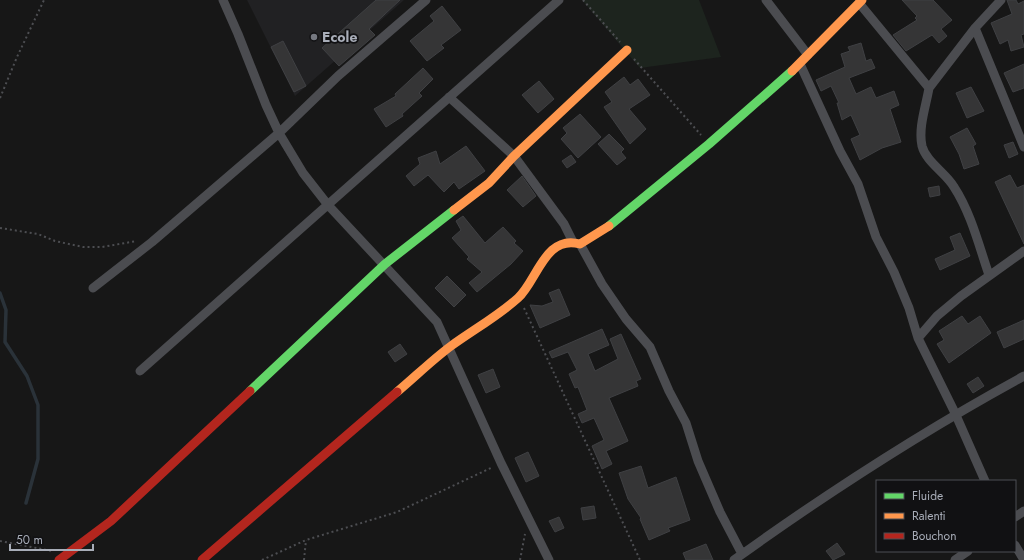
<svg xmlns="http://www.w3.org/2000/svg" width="1024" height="560" font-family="Jost,sans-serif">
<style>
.built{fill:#212123}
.green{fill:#1d241e}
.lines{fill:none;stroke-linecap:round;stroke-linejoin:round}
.stream{stroke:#2a3239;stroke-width:3.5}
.building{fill:#353536;stroke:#3f4043}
.path{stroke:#4d4e52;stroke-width:2;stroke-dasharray:2 3;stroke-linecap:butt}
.street{stroke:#4b4c50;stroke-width:9}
.fast{stroke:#63d668;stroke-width:9}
.slow{stroke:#ff974d;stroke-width:9}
.jam{stroke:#b3261e;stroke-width:9}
.poi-dot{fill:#757880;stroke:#111113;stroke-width:1.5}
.labels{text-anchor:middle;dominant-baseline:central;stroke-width:3.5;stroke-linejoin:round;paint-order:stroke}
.poi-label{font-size:14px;font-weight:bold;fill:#a8adb8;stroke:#111113;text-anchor:start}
</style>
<rect width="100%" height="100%" fill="#171717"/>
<path class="built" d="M 247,0 L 404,0 L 295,96 Z"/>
<path class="green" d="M 582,0 L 699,0 L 721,57 L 640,68 Z"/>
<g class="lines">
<path class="stream" d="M 0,293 L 6,310 L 5,342 L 27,376 L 38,405 L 38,459 L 26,503"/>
</g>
<path class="building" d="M 376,0 L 400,0 L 369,29 L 375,35 L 339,66 L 322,48 Z
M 902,0 L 933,0 L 952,20 L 941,29 L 947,36 L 939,43 L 932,35 L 906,51 L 893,35 L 917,20 L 915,18 L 917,16 Z
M 1007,0 L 1016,0 L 1018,4 L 1024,1 L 1024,34 L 1021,35 L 1024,47 L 1011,51 L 1008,40 L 1000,44 L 991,23 L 1012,14 Z
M 442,6 L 461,30 L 441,45 L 444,48 L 427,61 L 410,41 L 434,21 L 430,16 Z
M 283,41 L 306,86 L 294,92 L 271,47 Z
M 861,43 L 866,61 L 871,59 L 875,68 L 849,78 L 856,94 L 871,87 L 876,98 L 894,91 L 899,105 L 890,109 L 901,142 L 882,148 L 860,160 L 851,139 L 860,135 L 851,115 L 842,120 L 837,103 L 839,103 L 831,86 L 821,91 L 816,80 L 845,67 L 841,54 L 850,51 L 848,47 Z
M 1024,64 L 1024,88 L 1013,92 L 1004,73 Z
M 423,68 L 433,79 L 419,93 L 422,96 L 402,114 L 403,116 L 386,127 L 374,109 L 396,96 L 395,94 Z
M 624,77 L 630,85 L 638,79 L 650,95 L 629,109 L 646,129 L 630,144 L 604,107 L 612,102 L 605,92 Z
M 539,81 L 554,99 L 538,113 L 522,95 Z
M 971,87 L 984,111 L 967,118 L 956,93 Z
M 580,114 L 601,137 L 578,158 L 561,139 L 567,133 L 563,128 Z
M 967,128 L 976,144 L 973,146 L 979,164 L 964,169 L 959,154 L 950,137 Z
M 609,134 L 624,149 L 621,152 L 626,158 L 617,165 L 598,144 Z
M 1013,142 L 1018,154 L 1009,158 L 1004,145 Z
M 466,146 L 485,171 L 459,189 L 454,182 L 444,192 L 428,175 L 414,186 L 406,176 L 420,164 L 418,158 L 436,151 L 440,164 Z
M 571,155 L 576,162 L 567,168 L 562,161 Z
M 1010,175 L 1017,188 L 1024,185 L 1024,244 L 995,182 Z
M 522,176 L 536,196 L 523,207 L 507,190 Z
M 939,186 L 940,195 L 930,197 L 928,188 Z
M 463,216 L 485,243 L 503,227 L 516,241 L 514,243 L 523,251 L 511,264 L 477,292 L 469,283 L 482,272 L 467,259 L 469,257 L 452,238 L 461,230 L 456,221 Z
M 960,233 L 970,256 L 940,270 L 935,259 L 955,250 L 950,237 Z
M 447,276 L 466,295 L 454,307 L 435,288 Z
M 559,289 L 570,315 L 540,328 L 530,305 L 542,306 L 553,302 L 549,293 Z
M 962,316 L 968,324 L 980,316 L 991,333 L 949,363 L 937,344 L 944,340 L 939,331 Z
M 1024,320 L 1024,339 L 1004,348 L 997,332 Z
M 602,329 L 609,345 L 588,354 L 595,371 L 618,359 L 610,339 L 621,334 L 641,379 L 636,381 L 638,386 L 609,398 L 628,441 L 606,451 L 612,464 L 602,469 L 592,446 L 604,440 L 594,418 L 582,423 L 578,414 L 587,410 L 578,387 L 575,388 L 569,374 L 577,370 L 568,352 L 552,358 L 549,352 Z
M 400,344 L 407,354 L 395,362 L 388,352 Z
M 493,369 L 500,387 L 486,393 L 478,375 Z
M 978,377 L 984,386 L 973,393 L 967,384 Z
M 528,452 L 539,476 L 526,482 L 515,458 Z
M 641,466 L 648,488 L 676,477 L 690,520 L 668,528 L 670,531 L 649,540 L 640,519 L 641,518 L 628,499 L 619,473 Z
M 594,506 L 596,518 L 583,520 L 581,508 Z
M 559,517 L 564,528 L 555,532 L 549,521 Z
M 837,543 L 845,554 L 833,560 L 826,551 Z
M 706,544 L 713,560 L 686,560 L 683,553 Z"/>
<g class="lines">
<path class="path" d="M 583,0 L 620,42
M 634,59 L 701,135
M 0,98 L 17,57 L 44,0
M 0,228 L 38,234 L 55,241 L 83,247 L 102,247 L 137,241
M 524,308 L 640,560
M 0,541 L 52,551
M 262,560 L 306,540 L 397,512 L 493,467
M 304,560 L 306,540
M 520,560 L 525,534"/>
<path class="street" d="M 223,0 L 238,34 L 266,105 L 279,133 L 303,173 L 328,205 L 437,322 L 501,463 L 549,560
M 766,0 L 808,55
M 859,3 L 929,88 C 926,106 918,128 922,146 C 926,162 946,173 954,187 C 971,213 979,246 989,275
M 975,28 L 1024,147
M 800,64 L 840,151 L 858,184 L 876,237 L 894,272 L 909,308 L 918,338 L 955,413 L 985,481
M 929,88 L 975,28 L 1001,0
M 449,97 L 514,156 L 564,224 L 573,242
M 580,244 L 602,284 L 626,319 L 650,347 L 669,391 L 686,423 L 698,461 L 720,512 L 742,554
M 93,288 L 152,242 L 279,133 L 338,76 L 426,0
M 918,338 L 937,316 L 961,296 L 1024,251
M 140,371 L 559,0
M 1015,517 L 1024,511
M 1015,545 L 1024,560
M 734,560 C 827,493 923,431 1024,376
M 955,560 L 968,551"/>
<path class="fast" d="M 609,226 L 709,144 L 792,71
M 250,391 L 385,264 L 454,210"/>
<path class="slow" d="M 792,71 L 862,0
M 454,210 L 489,183 L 514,156 L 627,50
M 397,392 C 415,377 432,360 451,346 C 473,330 498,316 518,298 C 537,281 545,234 580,244 L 609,226"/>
<path class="jam" d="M 59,560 L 111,521 L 250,391
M 202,560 L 397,392"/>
</g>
<circle class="poi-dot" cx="314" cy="37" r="4"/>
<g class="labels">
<g class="poi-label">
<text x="322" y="37">Ecole</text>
</g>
</g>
<rect x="876" y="480" width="140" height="72" fill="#111113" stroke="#4d4f55"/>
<rect x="884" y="493" width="20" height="6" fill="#63d668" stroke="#4d4f55"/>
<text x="912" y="500" font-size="12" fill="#a8adb8">Fluide</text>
<rect x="884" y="513" width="20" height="6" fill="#ff974d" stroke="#4d4f55"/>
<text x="912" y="520" font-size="12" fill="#a8adb8">Ralenti</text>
<rect x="884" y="533" width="20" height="6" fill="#b3261e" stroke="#4d4f55"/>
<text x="912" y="540" font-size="12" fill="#a8adb8">Bouchon</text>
<path d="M10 544v6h83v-6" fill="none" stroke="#a8adb8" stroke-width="2"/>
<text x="16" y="544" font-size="12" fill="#a8adb8" stroke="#111113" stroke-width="3" paint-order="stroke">50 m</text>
</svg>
